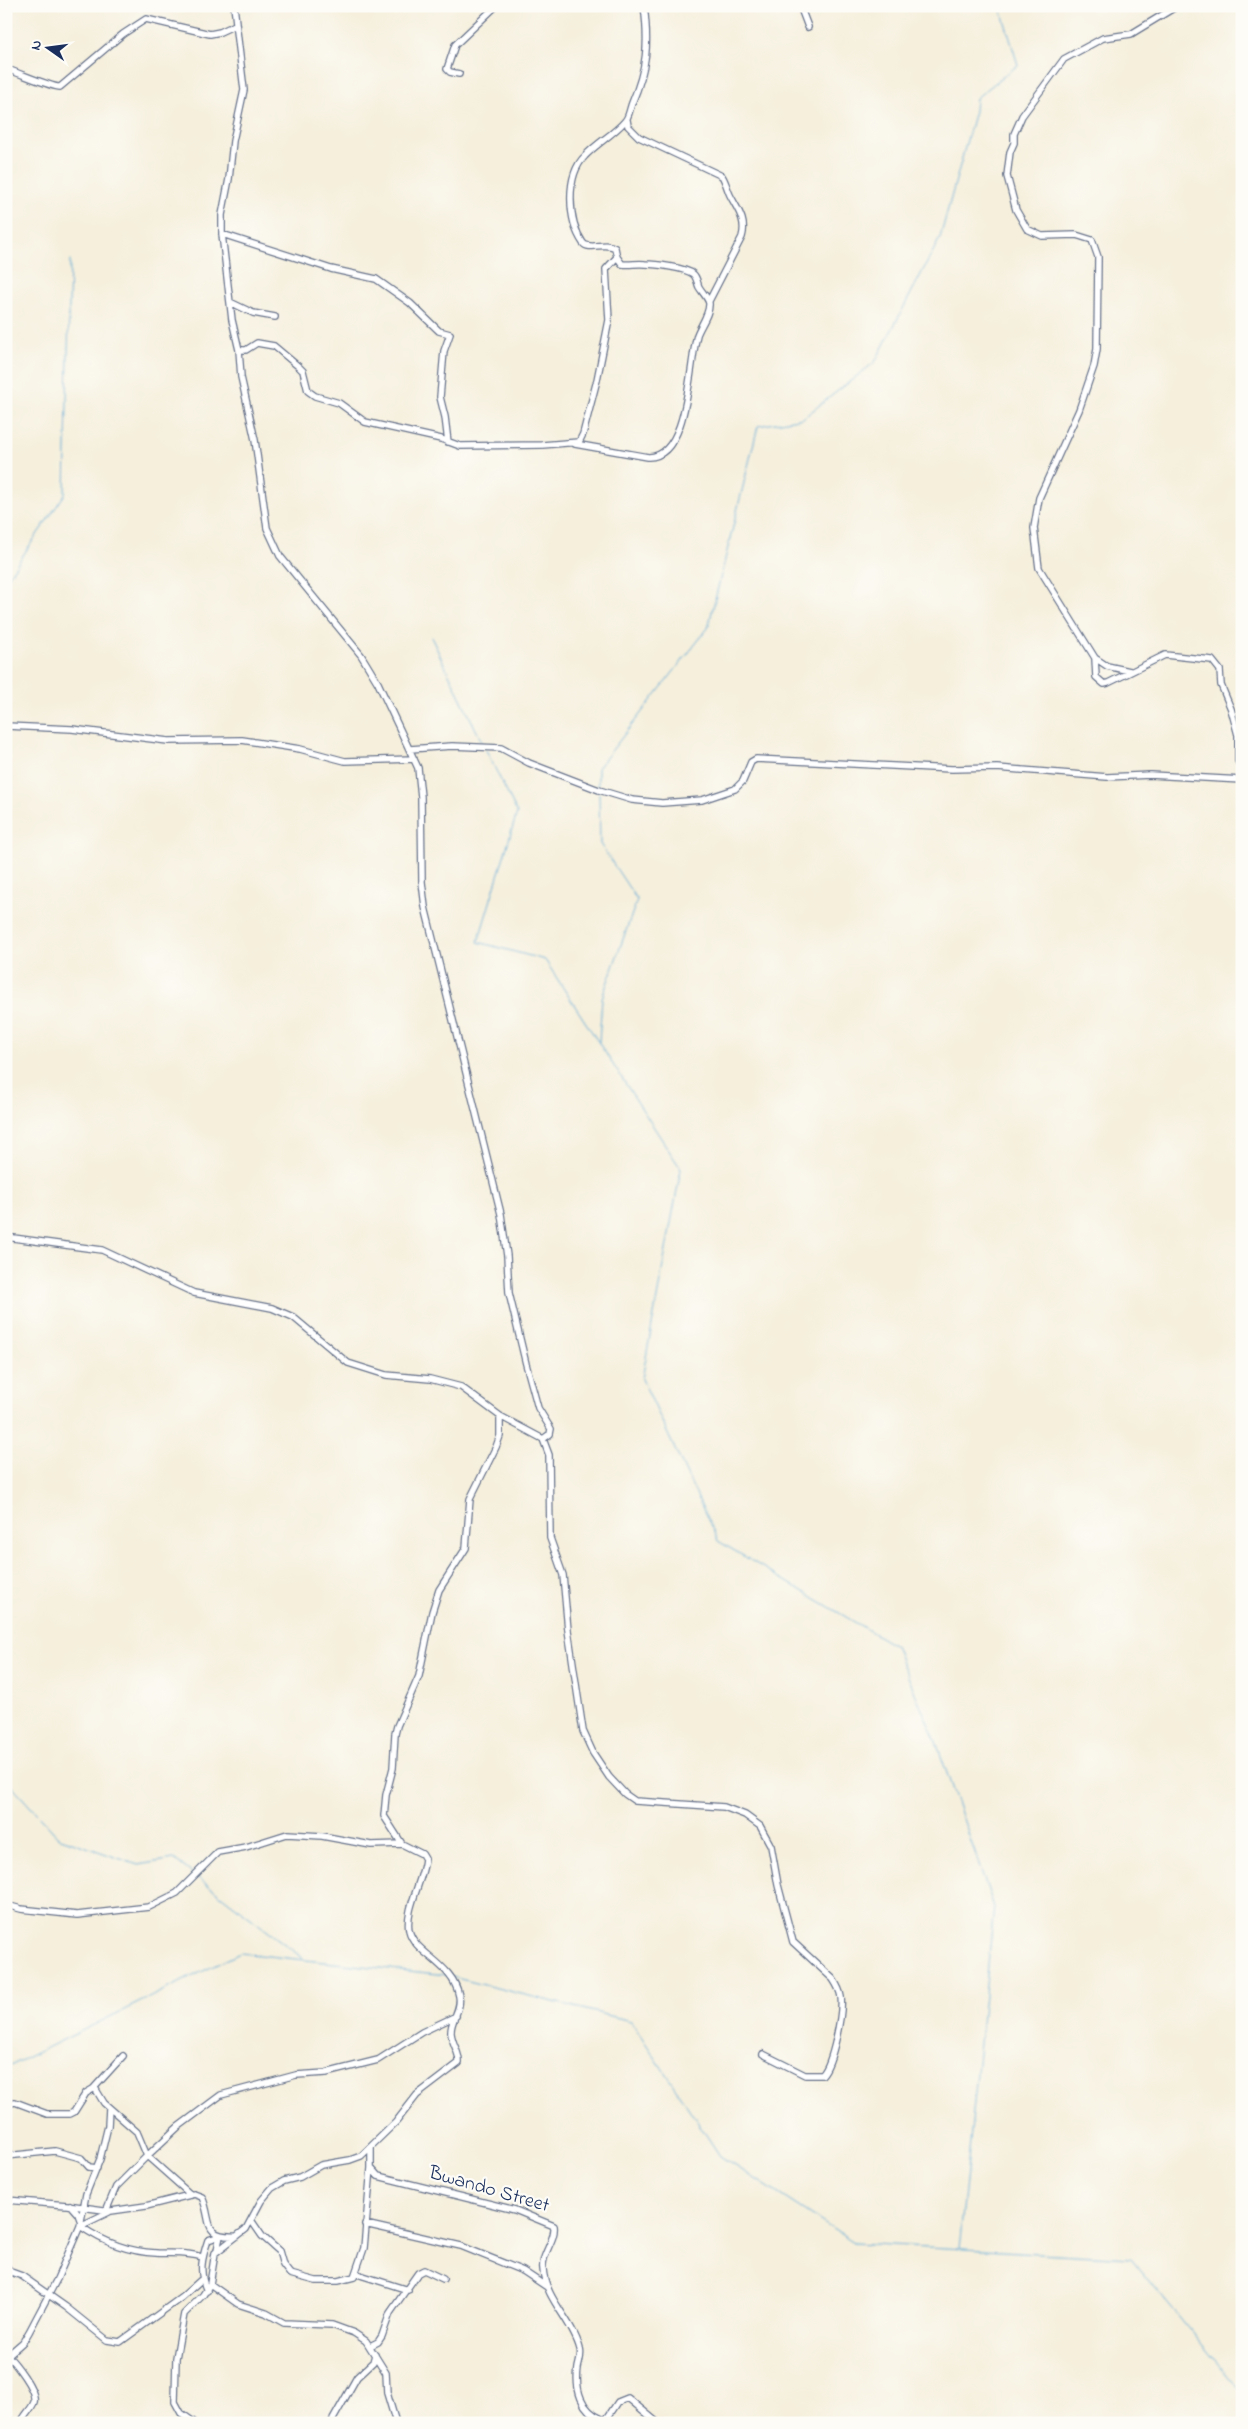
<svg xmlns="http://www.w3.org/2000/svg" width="1248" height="2429" font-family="'Indie Flower',sans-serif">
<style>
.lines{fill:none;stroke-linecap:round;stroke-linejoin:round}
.stream{stroke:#5ea8d6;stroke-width:1}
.street-casing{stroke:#67728a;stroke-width:8}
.street{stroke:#fff;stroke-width:5.5}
.labels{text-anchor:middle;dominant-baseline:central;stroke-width:4.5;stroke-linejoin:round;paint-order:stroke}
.street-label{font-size:20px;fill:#1b2f5e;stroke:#fdfcf7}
</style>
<rect width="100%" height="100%" fill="#fdfcf7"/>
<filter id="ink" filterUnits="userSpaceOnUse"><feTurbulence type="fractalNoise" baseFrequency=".02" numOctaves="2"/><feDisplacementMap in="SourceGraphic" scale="10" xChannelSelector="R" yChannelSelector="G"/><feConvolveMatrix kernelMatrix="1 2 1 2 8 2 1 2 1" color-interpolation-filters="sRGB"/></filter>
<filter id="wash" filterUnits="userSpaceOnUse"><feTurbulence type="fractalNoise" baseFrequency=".0096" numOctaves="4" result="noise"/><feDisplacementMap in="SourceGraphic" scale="20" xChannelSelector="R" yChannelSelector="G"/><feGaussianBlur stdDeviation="1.12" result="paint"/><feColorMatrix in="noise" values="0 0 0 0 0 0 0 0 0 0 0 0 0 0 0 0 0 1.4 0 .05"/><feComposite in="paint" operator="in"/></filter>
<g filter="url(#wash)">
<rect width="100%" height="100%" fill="#f5efdc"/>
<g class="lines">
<path class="stream" d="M 6,580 L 65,494 L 70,261
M 431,637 L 483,744
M 486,750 L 517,813 L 478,942 L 545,960 L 681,1169 L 642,1379 L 718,1541 L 895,1646 L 936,1742 L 994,1907 L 959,2249
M 598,787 L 598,768 L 708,628 L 758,426 L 803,418 L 875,362 L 940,238 L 975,111 L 976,98 L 1018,65 L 1000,6
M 599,793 L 600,844 L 637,900 L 602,998 L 599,1042
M 6,1780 L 58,1837 L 138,1865 L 174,1859 L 193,1874
M 196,1876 L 304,1959
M 452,1977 L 631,2021 L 720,2156 L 854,2243 L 1131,2258 L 1242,2393
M 6,2068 L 240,1953 L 446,1975"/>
</g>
</g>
<g filter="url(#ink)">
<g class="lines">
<defs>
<path id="street" d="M 234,6 L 244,90 L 233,141 L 229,179 L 222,215 L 222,234 L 232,320 L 239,350 L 241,377 L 255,440 L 267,528 L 280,556 L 361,655 L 378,683 L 418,768 L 421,797 L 422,882 L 425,907 L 501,1214 L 507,1256 L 509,1293 L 526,1364 L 538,1408 L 551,1429 L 550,1434 L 543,1439
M 800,6 L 808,27
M 1177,6 L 1131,34 L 1103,38 L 1064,59 L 1022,116 L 1014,134 L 1014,143 L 1010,152 L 1007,176 L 1016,210 L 1027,229 L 1042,236 L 1076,235 L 1092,240 L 1098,257 L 1097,349 L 1094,366 L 1079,410 L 1039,498 L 1034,528 L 1039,568 L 1095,658 L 1096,677 L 1104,684 L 1108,683 L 1165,655 L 1212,660 L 1220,670 L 1221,685 L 1231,709 L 1238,735 L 1238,761 L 1242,769
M 6,69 C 17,72 53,88 60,87 L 123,34 L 146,19 L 210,34 L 220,32 L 235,25
M 459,74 L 450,72 L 447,69 L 455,45 L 496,6
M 627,120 L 628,126 L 639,137 L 722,176 C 726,182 727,189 730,195 C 737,209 747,220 742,237 L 709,301
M 222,234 L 331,269 L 376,279 L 410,303 L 439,331 L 450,334 L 444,351 L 440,397 L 445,417 L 448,442
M 230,302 L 253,313 L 275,317
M 239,350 L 246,350 L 257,343 L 274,346 L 299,367 L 303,371 L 308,391 L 315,396 L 339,403 L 365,422 L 441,439 L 460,446 L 542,445 L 579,442 L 583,434 L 597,380 L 609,320 L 606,269 L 617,257 L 615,248 C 606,241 589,251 583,243 C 568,221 565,176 585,156 C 597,143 614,134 625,121 C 629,117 630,108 632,103 C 647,68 649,44 644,6
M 575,444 L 648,457 C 689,458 689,364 697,335 C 700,326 710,314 709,303 C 708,298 702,292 699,287 C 697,283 697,277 693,274 C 686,268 655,264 645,264 C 637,263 630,265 622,264 L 617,257
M 1095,658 L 1107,666 L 1130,671
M 6,726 L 72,729 L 168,741 L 242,740 L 300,749 L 345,761 L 414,759
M 410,749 L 452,746 L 501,748 L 529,763 L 599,790 L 632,800 L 662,803 L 702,800 L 735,789 L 743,781 L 751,762 L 756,759 L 952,769 L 997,768 L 1107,777 L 1150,775 L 1242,780
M 6,1237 L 102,1250 L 194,1293 L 272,1308 L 293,1317 L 348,1363 L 386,1375 L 430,1379 L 461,1387 L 500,1416 L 543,1439 L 549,1455 L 550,1538 L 563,1575 L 568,1630 L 583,1731 L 593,1753 L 609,1777 L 625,1794 L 635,1801 L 724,1807 L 745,1815 L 760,1826 L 771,1846 L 778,1885 L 793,1942 L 833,1979 C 837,1985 840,1990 841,1997 C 843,2012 833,2064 822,2075 L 805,2075 L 763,2054
M 6,1905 L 21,1909 L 77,1915 L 149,1907 L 177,1893 L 218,1852 L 246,1847 L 287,1834 L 322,1836 L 371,1845 L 402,1844
M 95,2088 L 104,2103 L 137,2132 L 147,2156 L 191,2195
M 6,2104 L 15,2102 L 47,2114 L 70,2114 L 74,2112 L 86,2093 L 93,2089 L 123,2056
M 371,2147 L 371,2168 L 378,2176 L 515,2210 L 554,2226 C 556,2240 541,2254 543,2269 C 545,2299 573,2321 580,2349 C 582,2356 579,2362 578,2368 C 575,2389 581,2411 602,2419 L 603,2423
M 6,2156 L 55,2151 L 81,2158 L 89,2167 L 97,2168
M 6,2200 L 67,2205 L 111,2211 L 146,2206 L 194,2194 L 202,2197 C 213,2221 201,2238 237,2236
M 70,2205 L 78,2214 L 81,2222
M 106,2211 L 116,2187 L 147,2156 L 178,2127 L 221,2095 L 296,2075 L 326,2073 L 378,2060 L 422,2032 L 456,2016
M 109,2212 L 80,2226 C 102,2241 129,2252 156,2253 C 172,2254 186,2252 202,2257
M 251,2220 L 262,2236 L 279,2251 L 283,2265 L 290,2274 L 316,2281 L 338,2281 L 354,2277 L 364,2248 L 371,2168
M 365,2224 L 461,2246 L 523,2271 L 547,2287
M 6,2266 L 11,2272 L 22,2276 L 66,2307 L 107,2340 L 120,2342 L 182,2297 L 202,2279
M 357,2274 L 408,2290
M 210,2284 L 238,2304 L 266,2313 L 284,2323 L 332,2325 L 354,2333 L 366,2341 L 386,2373 L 387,2393 L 396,2423
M 207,2291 C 198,2272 202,2258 208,2240 L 220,2236 L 217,2250
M 370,2346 L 378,2342 L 382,2336 L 390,2313 L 418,2273 L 424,2270 L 443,2279
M 6,2354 C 14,2362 37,2390 34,2402 C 32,2409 24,2415 21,2423
M 8,2355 L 23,2342 L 29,2332 L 57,2279 L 80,2226 L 86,2194 L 100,2159 L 108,2126 L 109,2108
M 195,2423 L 181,2413 L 175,2402 L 176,2358 L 184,2314 L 203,2295 L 210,2284 L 215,2253 L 246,2229 L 261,2201 L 272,2188 L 284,2181 L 300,2177 L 321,2165 L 350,2160 L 361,2156 L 396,2122 L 417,2095 L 459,2063 C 460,2053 452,2044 451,2033 C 450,2020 462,2010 459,1996 C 453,1963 414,1954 409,1930 C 405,1909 423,1880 425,1859 L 422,1854 L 402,1844 L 384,1816 L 386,1795 L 393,1768 L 395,1734 L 397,1726 L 419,1676 L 432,1612 L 439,1590 L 466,1548 L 470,1499 L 496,1447 L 500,1436 L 500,1416
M 331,2423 L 357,2377 L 373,2362 L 375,2355
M 604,2423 L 618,2402 L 628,2398 L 658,2423"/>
</defs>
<use href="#street" class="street-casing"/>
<use href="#street" class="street"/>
</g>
</g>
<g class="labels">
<g class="street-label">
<text transform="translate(489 2190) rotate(16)">Bwando Street</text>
</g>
</g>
<rect width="1248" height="2429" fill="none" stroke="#fdfcf7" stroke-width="25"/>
<g transform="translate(48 48) rotate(284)" stroke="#fdfcf7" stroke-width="4" paint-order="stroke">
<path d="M0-4L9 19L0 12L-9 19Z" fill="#1b2f5e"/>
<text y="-8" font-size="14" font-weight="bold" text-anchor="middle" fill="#1b2f5e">N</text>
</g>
</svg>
